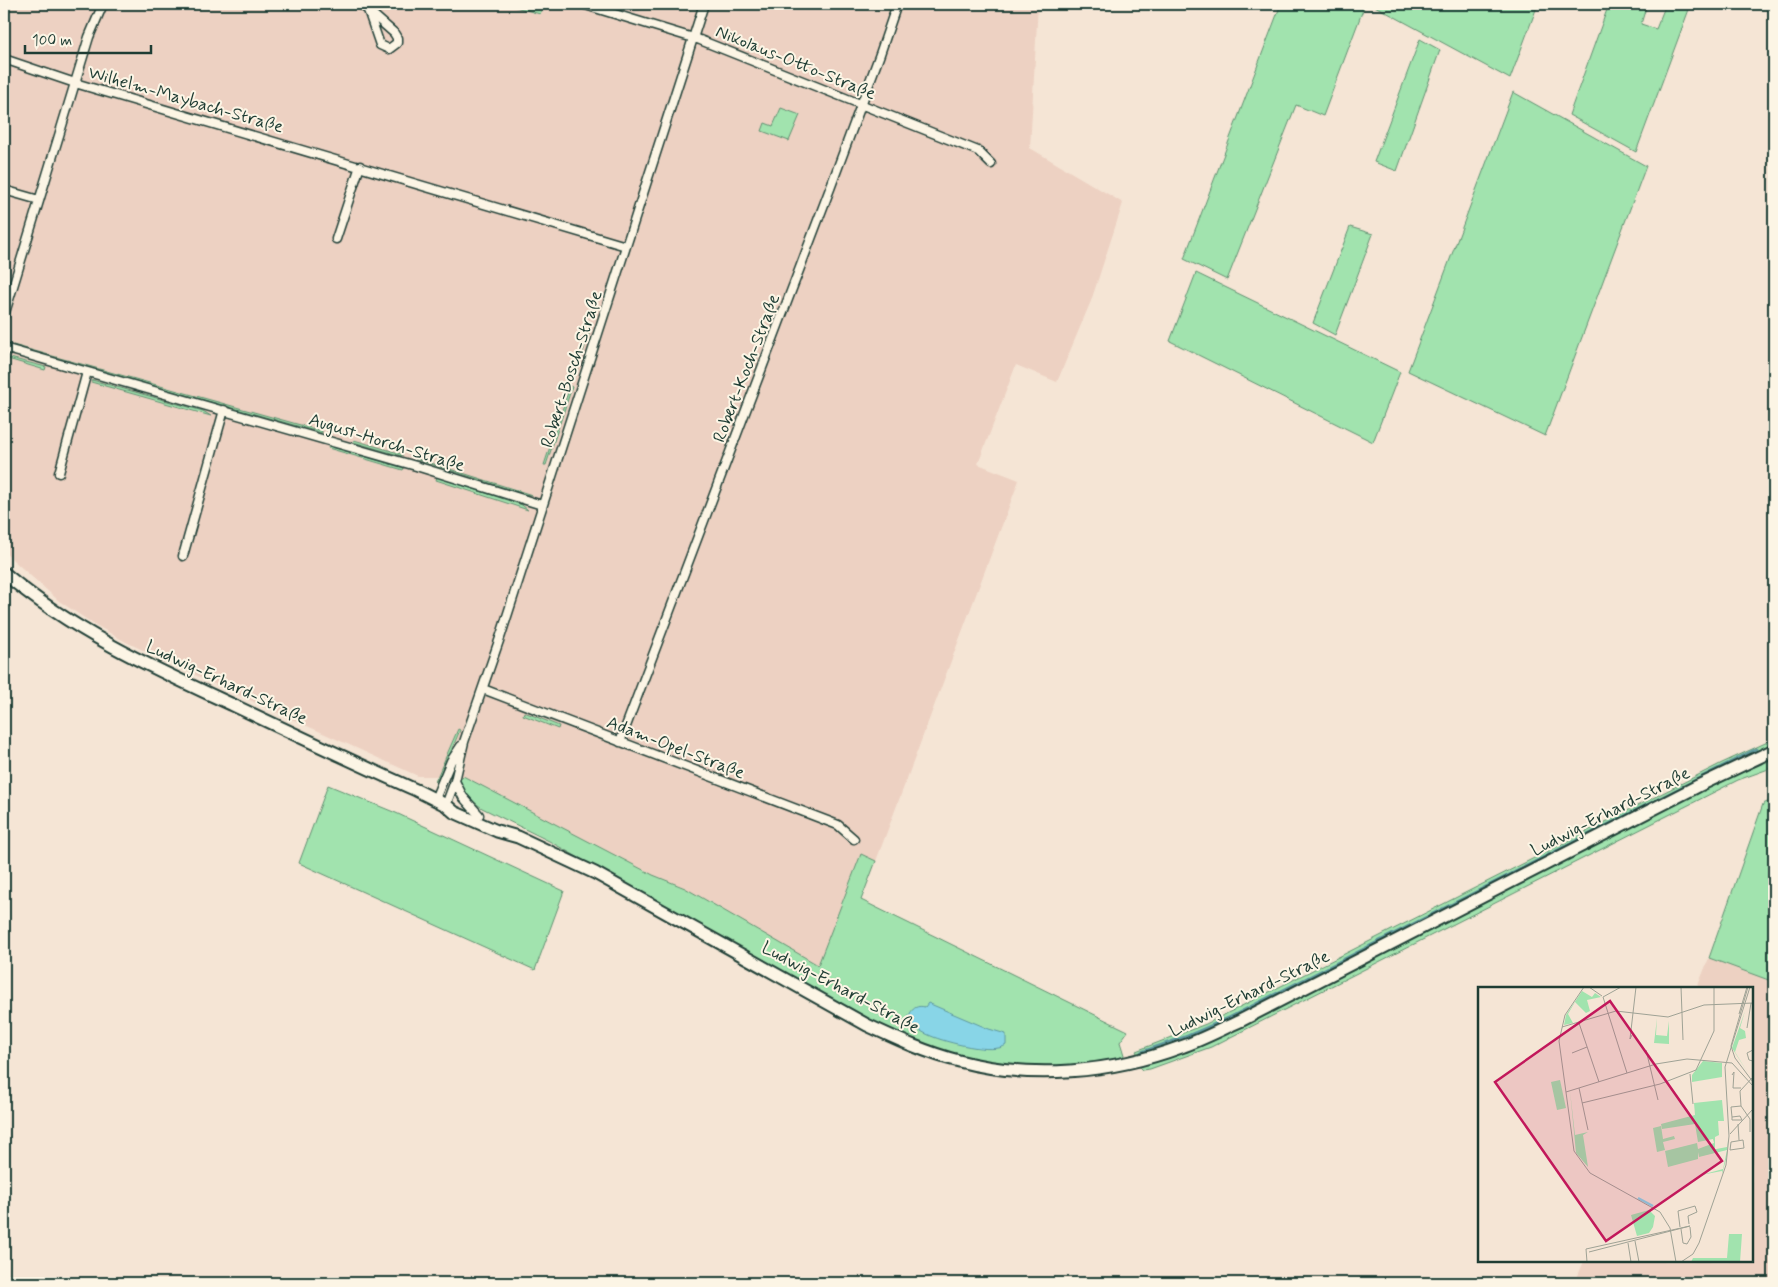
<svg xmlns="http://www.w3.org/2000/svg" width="1778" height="1287" font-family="Mynerve,sans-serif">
	<rect width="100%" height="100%" fill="#f5e5d5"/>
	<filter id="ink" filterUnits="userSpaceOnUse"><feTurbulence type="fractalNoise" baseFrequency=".02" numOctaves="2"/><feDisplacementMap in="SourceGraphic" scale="10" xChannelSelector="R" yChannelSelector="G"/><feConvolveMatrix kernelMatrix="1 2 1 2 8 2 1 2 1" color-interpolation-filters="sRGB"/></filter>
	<g filter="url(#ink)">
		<path fill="#edd1c2" d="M4,4h1034l-8,144 93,55 -32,98 -34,81 -41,-17 -38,99 41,16 -143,381 -15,-6 -43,111 -133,-78 -32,-13 -190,-99h-45l-208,-94 -84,-40 -34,-19 -33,-22 -55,-49z
			M1709,958l65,24v301h-199l9,-22h168v-273h-55z"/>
		<path fill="#a1e3ae" stroke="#609071" d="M512,4h32l-4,10 -28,-8z
			M1281,4h77l6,3 -41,109 -27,-11 -69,175 -43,-21z
			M1371,4h167l-28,75z
			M1609,4h38l-6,20 15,5 10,-25h25l-55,148 -67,-37z
			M1420,39l20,11 -43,121 -23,-9z
			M1513,92l133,74 -101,270 -137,-65z
			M781,108l19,7 -11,26 -27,-10 3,-8 8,3z
			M1350,227l23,7 -38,101 -22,-12z
			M1196,273l204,99 -27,70 -203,-101z
			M589,327l2,1 -16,48 -2,-1z
			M13,345l309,86v2l-303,-85z
			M10,358l36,9 -1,3 -37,-11z
			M92,380l111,31 8,5 -120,-34z
			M570,386l2,1 -26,78h-2z
			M354,440l48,14v2l-49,-14z
			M329,446l75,22 -1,2 -75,-22z
			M415,458l117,37 -8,-1 -109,-35z
			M437,477l85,28 6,5 -92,-30z
			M524,712l35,14 -1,3 -35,-14z
			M458,729l2,1 -19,45 -6,7z
			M1774,739v3l-567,288 -28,13 -41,12 -2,-4 70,-27 516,-261z
			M1774,759v8l-36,13 -527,267 -61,22 -8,1 -2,-2 1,-4 570,-279z
			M463,776l190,99 32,13 133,77 43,-111 15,7 -15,39 267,131 -8,11 4,13 -2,4 -53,7 -62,-2 -48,-8 -65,-22 -66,-36 -279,-157 -67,-33 -16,-12 -6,-16z
			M328,785l68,28 168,78 -29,79 -236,-107z
			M1774,799v183l-65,-24 54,-154z"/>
		<path fill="#88d5e7" stroke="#5e989f" d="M928,1003l61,26 17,5v11c-12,10 -61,-3 -75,-9 -8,-3 -16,-9 -24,-12 2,-11 6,-20 18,-17z"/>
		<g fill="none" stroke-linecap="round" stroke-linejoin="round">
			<path stroke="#5e989f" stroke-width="2.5" d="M1141,1052l46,-16 41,-18 528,-269"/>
			<g stroke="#1f3d34" stroke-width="11">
				<path id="street" d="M361,4l33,29 3,5v5l-8,6 -9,-4 -12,-35
					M582,4l118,36 278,111 13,13
					M4,59l71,24 551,163
					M4,190l35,10
					M336,239l24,-73
					M4,316l85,-279 14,-33
					M4,348l412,118 126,39
					M59,473l28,-101
					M183,556l41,-146
					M483,689l355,136 16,14
					M620,742l211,-556 49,-132 17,-50
					M455,781l8,16 16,18
					M435,799l16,-38 10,-15
					M446,805l9,-24 9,-39 37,-107 203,-631"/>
			</g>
			<g stroke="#1f3d34" stroke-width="15">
				<path id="secondary" d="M4,573c68,58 149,95 229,132 61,29 122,58 183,85l30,15 8,7 43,19 21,6 77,36 272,152c30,14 60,28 92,36 72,19 152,12 222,-14 20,-7 39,-17 59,-26l458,-235 76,-36"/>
			</g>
			<use href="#street" stroke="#fcf5e5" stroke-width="8"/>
			<use href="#secondary" stroke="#fcf5e5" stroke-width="11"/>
		</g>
	</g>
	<g text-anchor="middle" stroke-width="4" stroke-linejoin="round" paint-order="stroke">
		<g font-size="18" fill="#1f3d34" stroke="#fcf5e5">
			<text transform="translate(796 62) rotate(22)" y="6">Nikolaus-Otto-Straße</text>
			<text transform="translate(186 99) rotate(16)" y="6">Wilhelm-Maybach-Straße</text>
			<text transform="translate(746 368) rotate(-69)" y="6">Robert-Koch-Straße</text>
			<text transform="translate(571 369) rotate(-72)" y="6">Robert-Bosch-Straße</text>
			<text transform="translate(387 442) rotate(17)" y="6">August-Horch-Straße</text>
			<text transform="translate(227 682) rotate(25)" y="6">Ludwig-Erhard-Straße</text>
			<text transform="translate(676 747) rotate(21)" y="6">Adam-Opel-Straße</text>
			<text transform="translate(1610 811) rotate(-27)" y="6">Ludwig-Erhard-Straße</text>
			<text transform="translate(841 987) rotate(28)" y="6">Ludwig-Erhard-Straße</text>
			<text transform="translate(1249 993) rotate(-26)" y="6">Ludwig-Erhard-Straße</text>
		</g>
	</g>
	<g transform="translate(1478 987)">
		<rect width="275" height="275" fill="#f5e5d5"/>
		<path d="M104,4l10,6 3,-4 6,4 -14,3 3,11 -4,2 -11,-11 -7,12 5,9 -9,2 2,-10zM267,24l-5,17 5,3 1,7 -7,2 -4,12 13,21 -16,-25zM179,31l-1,17 11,1 2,-15v23l-15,-1zM225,74l19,2v14l-30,5v-7zM82,93l6,28 -9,2 -6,-28zM92,104l5,44 13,-3 -5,3 5,32 -12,-14zM244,113l2,21h-6l1,14 -4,2v12l-4,1 16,-3 1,-6 -1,15 -5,18v-3l-21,4 22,-6 4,-19 -28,7 -1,-5v7l-30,8 -3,-16 32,-8 1,6 16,-6 -1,-4 -15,3 -3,-18 -33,5 -1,-5 34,-9 -1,-12zM183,139l2,13 11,-3 1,3 -12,3 2,8 -8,2 -4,-24zM171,223l6,6 -2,11 -4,6 -12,3 -6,-21zM251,247h13l-2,28h-49l2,-4h34z" fill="#a1e3ae"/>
		<path fill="none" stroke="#88d5e7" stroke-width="2.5" d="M160,211l15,8"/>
		<path fill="none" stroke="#9fa295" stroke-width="1" d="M106,0l-19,28 -6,26 15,110 16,22 70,39 10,16 6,34M111,0l13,9M203,0l2,53M270,0l-17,59 4,12 18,24M125,10l24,76M125,10l18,-10M261,27l8,-27M101,36l20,59M84,40l54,-16 52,6 36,-12 49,-2M269,41l4,-25M154,48l-2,4 6,-52M168,63l12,50M275,63l-6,3 2,7 4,1M94,66l15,-6M212,87l3,30M254,88l2,-3 -1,16h8M101,101l9,42M88,105l90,-28 31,-5 45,4 21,23M104,116l78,-19 36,-14 18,-39v-44M262,129l2,4h-10v-3zM254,130l-1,-10 10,-1M260,137l1,16M272,145v-13l-9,-13 -1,-15 13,-14M252,147l23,-25M265,153l1,8 -14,2 1,-8zM202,240l-2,-16 17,-5 2,6 -9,4 1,8M203,242l2,14 4,1 4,-7 -1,-10M157,254l4,21M150,256l3,19M109,275l-1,-13 104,-23 -101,26M203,275l12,-8 6,-11 27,-78 3,-29 -4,-69 25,-80"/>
		<path fill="#c2185b" fill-opacity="0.15" stroke="#c2185b" stroke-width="2.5" d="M132,14l112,160 -116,80 -111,-159z"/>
		<rect width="275" height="275" fill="none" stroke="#1f3d34" stroke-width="2.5"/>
	</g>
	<rect width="1778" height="1287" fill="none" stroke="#fcf5e5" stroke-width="20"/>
	<rect x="10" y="10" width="1758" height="1267" fill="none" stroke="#1f3d34" stroke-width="2" filter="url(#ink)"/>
	<path d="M25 45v8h126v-8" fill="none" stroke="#1f3d34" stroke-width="2.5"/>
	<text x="32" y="45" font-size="15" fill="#1f3d34" stroke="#fcf5e5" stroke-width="4" paint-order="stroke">100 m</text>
</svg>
